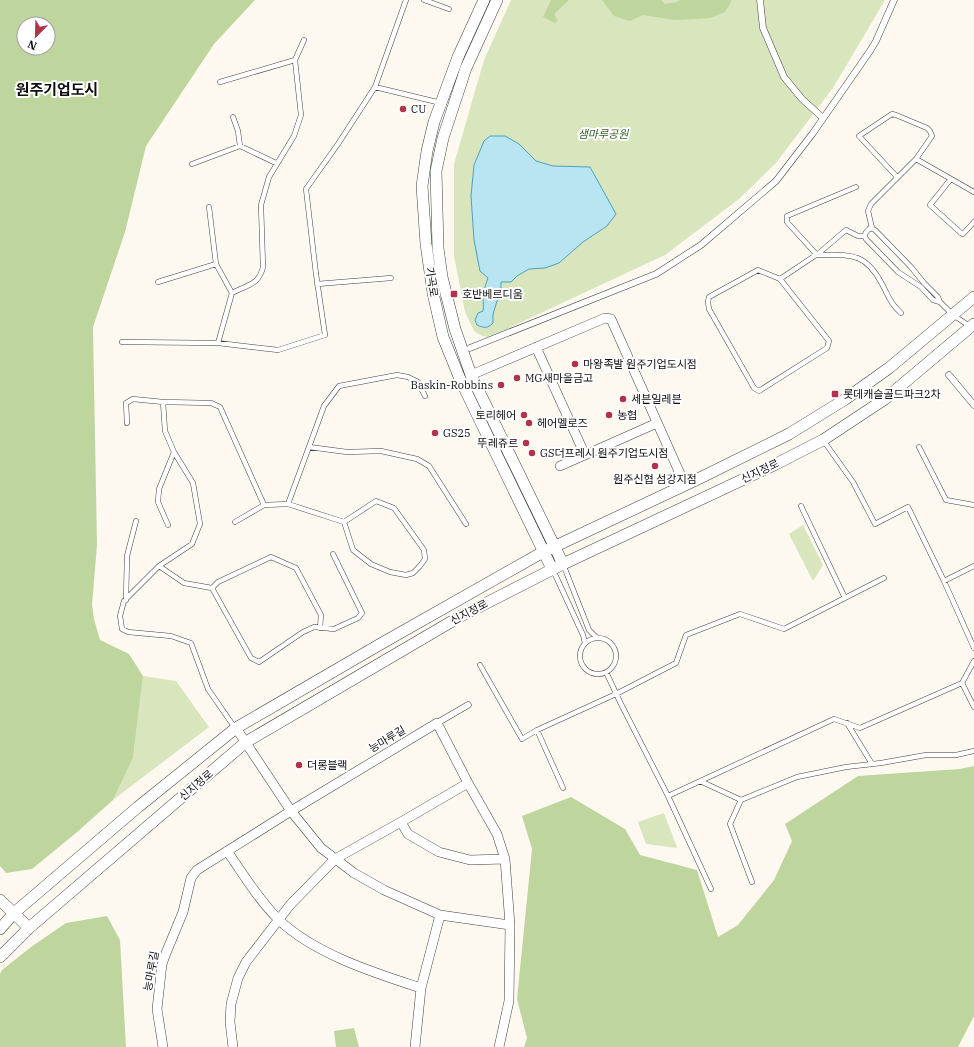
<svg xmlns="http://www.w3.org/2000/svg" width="974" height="1047" font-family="'IBM Plex Serif','Noto Sans KR',serif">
	<rect width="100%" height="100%" fill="#fef9f0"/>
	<path fill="#d8e5bd" d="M511,0h374l-52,88 -57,75 -37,36 -74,56 -152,71 -20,12 -11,-2 -8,-5 -9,-19 -11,-56v-92l30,-104z
		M803,525l20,40 -10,16 -24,-47z
		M143,676l33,5 33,46 -96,73 20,-42z
		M664,813l13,34v1l-31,-4 -8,-22z"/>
	<path fill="#bed59d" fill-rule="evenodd" d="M0,0h255l-41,44 -68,102 -21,86 -32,95 4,218 -5,60 2,14 6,21 29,14 14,22 -10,82 -20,42 -37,33 -44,36 -26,4 -6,-7zM24,24h24v24h-24z
		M551,0h18l-15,14 4,7 -3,2 -12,-6z
		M602,0h59l4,4 12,-2 3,-2h52l-7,12 -15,6 -35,2 -32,-5 -13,6 -16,-5z
		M974,766v250l-16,31h-434l3,-9 -10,-39 15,-150 -10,-33 49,-19 54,32 15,26 57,15 21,67 20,-12 36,-45 18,-39 -7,-17 73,-48 102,-7z
		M107,916l13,24 6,107h-126v-73l2,-4 29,-23 35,-24z
		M354,1028l5,19h-23l-2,-16z"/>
	<path fill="#b9e4f1" stroke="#47a3c1" d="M490,136h15l14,8 17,17 17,5 37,1 26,47 -9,12 -24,16 -24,21 -14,5 -16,1 -12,7 -6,6h-10v13l-4,6 -4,13v9c-6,6 -9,5 -16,2l-2,-5 3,-7 5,-2c1,-5 0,-8 0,-13 0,-7 3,-14 5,-20l-8,-7 -6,-31 -3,-44 3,-31 10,-24z"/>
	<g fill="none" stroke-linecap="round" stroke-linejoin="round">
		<g stroke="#414141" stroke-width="5.5">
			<path id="service" d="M424,0l25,9
				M220,82l75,-22
				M375,87l66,16
				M233,117l5,14 2,15
				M916,159l58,33
				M192,164l48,-18 36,17
				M950,180l-20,25 31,28 2,1 11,-12
				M856,187l-69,29v6l30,33c32,0 48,-4 65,29 7,13 8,19 19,29
				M209,207l7,57 16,29 -14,50
				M872,228l-4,-17 3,-7 45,-45 16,-23 -2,-5 -3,-3 -31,-13 -4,-1 -33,22 38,41
				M758,270l22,9 49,62 -2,7 -68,43 -5,-3 -45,-79 -1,-7 1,-5z
				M780,279l39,-26 27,-23 12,6h6
				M158,282l58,-18
				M317,284l74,-6
				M232,293c15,-8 27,-8 31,-26l-2,-62 8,-28 25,-41 7,-21 -6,-55 9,-20
				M940,302l-7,-2 -12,-13 -23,-15 -32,-33c-3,-5 1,-8 4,-11l5,2 36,37 13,16 14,14 2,5 13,13 18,12
				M122,342l96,1 60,7 47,-15 -9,-61 -10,-85 32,-45 37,-57 31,-87
				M163,402l48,1 9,4 44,98
				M127,423l-1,-20 7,-4 30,3 2,29 9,21 19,31 7,41 -8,20 -33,22 -35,35 -4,15 2,13 6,3 43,4 20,7 17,46 27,39
				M823,440l30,42 22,42 33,-17 36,74 30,-15
				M309,447l38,5 34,-1 36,8 12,7 37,58
				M919,447l27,53 28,5
				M376,501l18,7 30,42 1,9 -5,7 -7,7 -7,2 -16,-3 -19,-8 -18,-14 -9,-28z
				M288,504l36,-98 15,-20 58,-11 11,2 10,5 7,14
				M801,506l44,92
				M235,522l29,-17 24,-1 56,18
				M168,525l-10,-23 1,-13 15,-37
				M563,564l26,66 8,8
				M159,566l25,17 28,5 6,-6 53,-25 25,11 25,47 -1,13
				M553,570l30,65 2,8
				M944,581l30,67
				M212,588l39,70 8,4 44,-30 11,-5 20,2 24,-11 4,-5 -29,-59
				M126,600l1,-44 9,-35
				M580 656a18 18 0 1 1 36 0a18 18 0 1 1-36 0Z
				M480,665l42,74 15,-9 79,-36 60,-31 10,-28 54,-21 44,15 100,-51
				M606,672l15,32 47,92
				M962,683l12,-22
				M847,723l25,41
				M537,730l26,58
				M700,781l41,19
				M752,882l-22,-58 11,-24 56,-23 49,-10 35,-4 45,-8h30l18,-4
				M711,889l-43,-93 166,-77 26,9 102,-45 12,24"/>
		</g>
		<g stroke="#414141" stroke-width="7">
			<path id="pedestrian" d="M760,0l3,28 21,49 18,22 21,19
				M470,348l186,-74 45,-29 75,-64 37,-48 57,-82 6,-10 18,-41
				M949,375l25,30
				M437,723l31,-18"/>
		</g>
		<g stroke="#414141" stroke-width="10">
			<path id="minor" d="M536,347l49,108 72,-32
				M471,375l134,-57 6,1 74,166
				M560,466l25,-11
				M236,728l55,83 30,37 33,25 30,17 56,25 70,10
				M401,822l7,12 31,18 31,8 35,-1
				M227,851c16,23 31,48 51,68 36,35 97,54 143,69
				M163,1047l-6,-38 5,-45 4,-11 17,-41 8,-34 6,-8 94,-59 146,-88 31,60 29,51 8,25 5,66 -1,76 -10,46
				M233,1047l-3,-25 1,-18 7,-26 8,-16 44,-57 45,-46 66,-37 67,-39
				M415,1047l6,-59 19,-73"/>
		</g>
		<g stroke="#414141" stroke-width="12">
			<path id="tertiary" d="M484,0l-26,57 -24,65 -7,29 -5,35 4,58 7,49 10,44 17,42 92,190
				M497,0l-31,68 -23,70 -7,33 2,77 4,29 13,52 16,46 92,189
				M0,900l29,28
				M0,929l14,-16 124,-106 98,-79 148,-86 159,-90 157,-74 89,-44 55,-34 45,-32 85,-71
				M0,957l29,-29 217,-186 215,-126 102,-52 213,-100 47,-24 62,-41 89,-75"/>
		</g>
		<use href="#service" stroke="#fff" stroke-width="4.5"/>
		<use href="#pedestrian" stroke="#fff" stroke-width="6"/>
		<use href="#minor" stroke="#fff" stroke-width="9"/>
		<use href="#tertiary" stroke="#fff" stroke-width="11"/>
	</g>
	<g fill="#b2324b" stroke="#fff" stroke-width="1.5">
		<circle cx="403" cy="109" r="4"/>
		<rect x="450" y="290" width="8" height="8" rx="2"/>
		<circle cx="575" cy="364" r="4"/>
		<circle cx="517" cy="378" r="4"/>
		<circle cx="501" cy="385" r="4"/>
		<rect x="831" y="390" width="8" height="8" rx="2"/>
		<circle cx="623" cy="399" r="4"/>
		<circle cx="524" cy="415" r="4"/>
		<circle cx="609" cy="415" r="4"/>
		<circle cx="529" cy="423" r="4"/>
		<circle cx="435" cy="433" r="4"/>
		<circle cx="526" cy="443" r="4"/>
		<circle cx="532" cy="453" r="4"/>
		<circle cx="655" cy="466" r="4"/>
		<circle cx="299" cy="765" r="4"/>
	</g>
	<g text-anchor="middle" stroke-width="4" stroke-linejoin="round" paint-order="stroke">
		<g font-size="11" fill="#0e0e0e" stroke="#fff" text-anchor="start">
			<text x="411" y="113">CU</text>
			<text x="462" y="298">호반베르디움</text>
			<text x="583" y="368">마왕족발 원주기업도시점</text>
			<text x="525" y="382">MG새마을금고</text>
			<text x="493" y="389" text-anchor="end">Baskin-Robbins</text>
			<text x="843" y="398">롯데캐슬골드파크2차</text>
			<text x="631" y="403">세븐일레븐</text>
			<text x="516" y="419" text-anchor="end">토리헤어</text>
			<text x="617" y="419">농협</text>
			<text x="537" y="427">헤어멜로즈</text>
			<text x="443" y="437">GS25</text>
			<text x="518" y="447" text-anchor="end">뚜레쥬르</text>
			<text x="540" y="457">GS더프레시 원주기업도시점</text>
			<text x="655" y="483" text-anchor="middle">원주신협 섬강지점</text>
			<text x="307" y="769">더롱블랙</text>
		</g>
		<g font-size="11" font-style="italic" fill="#396024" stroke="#fff">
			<text x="603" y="138">샘마루공원</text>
		</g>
		<g font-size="11" fill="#0e0e0e" stroke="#fff">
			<text transform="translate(432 282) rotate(81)" y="4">가곡로</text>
			<text transform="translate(760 471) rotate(-25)" y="4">신지정로</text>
			<text transform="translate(469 612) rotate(-28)" y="4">신지정로</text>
			<text transform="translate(387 739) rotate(-31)" y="4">능마루길</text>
			<text transform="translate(196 785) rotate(-41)" y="4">신지정로</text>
			<text transform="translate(151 971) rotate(-79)" y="4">능마루길</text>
		</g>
		<g font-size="15" font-weight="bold" fill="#0e0e0e" stroke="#fff">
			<text x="57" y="95">원주기업도시</text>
		</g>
	</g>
	<g transform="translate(36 36) rotate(203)"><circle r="19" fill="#ffffff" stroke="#9f9f9f"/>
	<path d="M0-3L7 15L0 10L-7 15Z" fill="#b2324b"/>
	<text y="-6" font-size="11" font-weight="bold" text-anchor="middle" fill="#0e0e0e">N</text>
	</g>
</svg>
